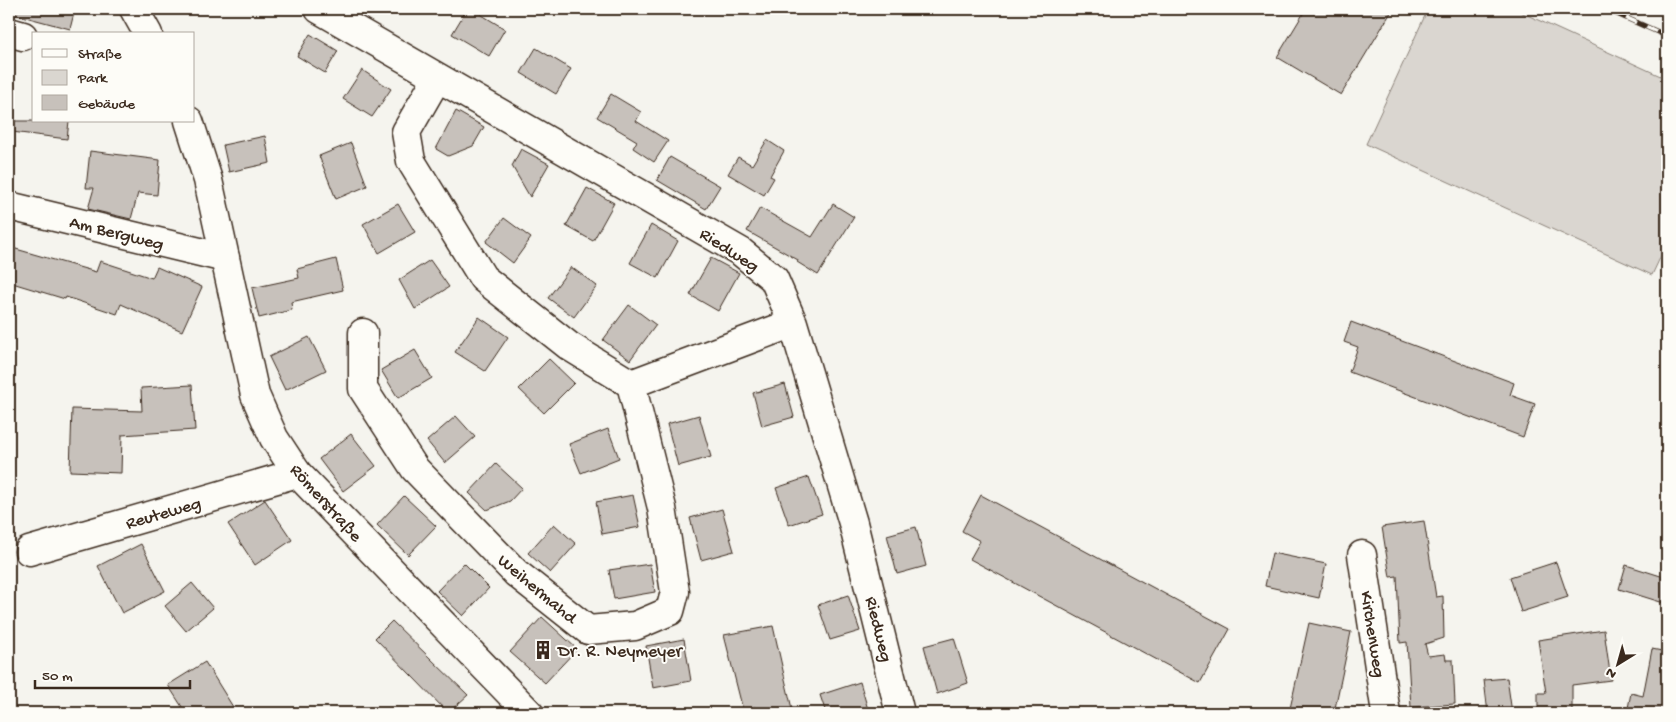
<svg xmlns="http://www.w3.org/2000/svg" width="1676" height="722" font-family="'Gochi Hand',sans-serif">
	<rect width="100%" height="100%" fill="#f5f4ee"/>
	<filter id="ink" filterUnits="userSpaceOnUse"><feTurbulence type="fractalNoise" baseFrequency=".02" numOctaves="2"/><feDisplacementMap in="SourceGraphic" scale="10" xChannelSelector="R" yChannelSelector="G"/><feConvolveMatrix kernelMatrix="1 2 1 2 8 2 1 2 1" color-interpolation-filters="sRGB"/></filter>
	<g filter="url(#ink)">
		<path fill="#dad6d0" stroke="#8a8077" d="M1428,9h86l153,70v164l-15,32 -286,-131z"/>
		<path fill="#c7c1bb" stroke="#3b2a1e" d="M15,9h60l-5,20 -56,-15z
			M467,9h5l33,20 -16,27 -37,-22z
			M1306,9h87l-52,86 -64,-38z
			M310,34l28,17 -13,22 -28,-17z
			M536,48l35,21 -15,25 -35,-21z
			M362,70l29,19 -19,28 -29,-18z
			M611,94l30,18 -5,9 32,20 -14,21 -21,-14 4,-7 -40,-24z
			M456,111l28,16 -11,19 -25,10 -12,-7z
			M13,121h56l-2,18 -55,-7z
			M265,136l5,27 -41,9 -6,-27z
			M767,140l17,11 -14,25 4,2 -10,17 -36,-21 10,-17 14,8z
			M351,143l16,43 -31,13 -17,-43z
			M521,149l28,15 -19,33 -18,-31z
			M90,151l70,9 -3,35 -19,-2 -7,26 -43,-10 6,-21h-8z
			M670,157l50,29 -14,23 -49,-29z
			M587,188l27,15 -21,38 -27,-15z
			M398,204l17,28 -36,21 -16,-29z
			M833,204l21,13 -36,58 -21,-13 1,-2 -51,-29 13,-23 52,29z
			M504,218l27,20 -18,25 -27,-21z
			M651,225l27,16 -20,37 -28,-15z
			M9,247l87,25 4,-11 52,17 5,-11 45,20 -20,44 -61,-27 -4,10 -51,-17 -1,2 -56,-17z
			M711,258l28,15 -21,38 -28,-16z
			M336,259l7,31 -52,12 1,8 -33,8 -7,-30 47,-10 -2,-9z
			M430,260l19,27 -34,22 -16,-29z
			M571,267l26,19 -23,31 -26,-19z
			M629,305l27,20 -26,35 -27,-20z
			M479,317l29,20 -23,34 -30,-19z
			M1351,322l163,61 -4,12 25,9 -12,33 -174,-65 9,-25 -14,-5z
			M309,337l17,33 -41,20 -16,-33z
			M415,350l17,28 -34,20 -17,-28z
			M549,359l25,24 -30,30 -25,-24z
			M785,384l9,33 -32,9 -9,-33z
			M192,385l3,45 -73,5 -1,38 -51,-2 2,-62 70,2 -1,-23z
			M699,415l12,42 -33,9 -11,-42z
			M456,416l19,21 -30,26 -18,-22z
			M608,429l11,29 -38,15 -12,-29z
			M351,434l25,32 -33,25 -24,-32z
			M496,464l26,24 -12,13 -23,9 -18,-17z
			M809,477l13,37 -33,11 -13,-37z
			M633,495l7,32 -38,7 -6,-32z
			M981,495l249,134 -30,54 -230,-124 10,-18 -18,-10z
			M404,496l32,30 -28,29 -31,-30z
			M265,500l27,40 -37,25 -27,-41z
			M722,509l12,42 -33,9 -11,-42z
			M1424,521l12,76 7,-1 1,42 -19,6 3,12 17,-2 1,6h7l2,44 -44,3 -4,-65 -7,1 -3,-67 -7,1 -8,-50z
			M554,524l22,20 -26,29 -22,-20z
			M916,527l10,39 -29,8 -10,-39z
			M141,544l24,47 -43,22 -24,-47z
			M1272,553l54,11 -7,34 -54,-12z
			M1556,562l12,35 -47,15 -11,-35z
			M464,563l25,25 -26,28 -26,-25z
			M650,564l5,28 -41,7 -5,-29z
			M1626,565l41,13v26l-48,-15z
			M192,583l21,25 -27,23 -21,-25z
			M848,595l12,36 -30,9 -12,-35z
			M542,617l35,32 -32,34 -35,-31z
			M392,621l76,74 -20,18 -73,-75z
			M1309,623l42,9 -17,81h-45z
			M773,626l11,49 9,38h-39l1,-6 -12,3 -19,-75z
			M1604,630l7,50 -39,5v28h-34v-20h8l-8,-53z
			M954,638l14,45 -31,11 -13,-48z
			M684,639l7,42 -38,7 -7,-42z
			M1652,649l15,3v61h-40l4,-20 12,3z
			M205,662l28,45 -10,6h-37l-18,-28z
			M1507,678l5,35h-24l-4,-33z
			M860,682l9,31h-43l-6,-18z"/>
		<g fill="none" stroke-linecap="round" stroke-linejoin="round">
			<g stroke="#3b2a1e" stroke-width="31">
				<path id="minor" d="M319,9l422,243 33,27 19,44 60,200 47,190
					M9,32l14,4
					M9,206l216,52
					M363,333v56l52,80 101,104 72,57 47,-4 35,-15 5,-19 -13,-84 -31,-124 -62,-38 -86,-68 -72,-117 -5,-29 31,-54
					M631,384l162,-61
					M29,551l268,-78
					M1362,555l24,158"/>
			</g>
			<g stroke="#3b2a1e" stroke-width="31">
				<path id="major" d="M134,9l14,25
					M189,121l19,59 47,215 19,43 23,35 232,240"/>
			</g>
			<use href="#minor" stroke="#fdfcf7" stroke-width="28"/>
			<use href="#major" stroke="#fdfcf7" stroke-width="28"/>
			<g stroke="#3b2a1e" stroke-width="5.5">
				<path id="rail" d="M1606,9l61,27"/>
			</g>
			<use href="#rail" stroke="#fdfcf7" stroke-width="4" stroke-dasharray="11" stroke-linecap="butt"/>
		</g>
	</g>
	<defs>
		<g id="building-bare" transform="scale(1.5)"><path d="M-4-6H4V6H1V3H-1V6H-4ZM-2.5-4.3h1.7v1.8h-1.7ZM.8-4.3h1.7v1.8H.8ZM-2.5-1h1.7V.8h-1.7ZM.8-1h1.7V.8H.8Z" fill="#3b2a1e" stroke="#fdfcf7" stroke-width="2.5" paint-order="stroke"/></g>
	</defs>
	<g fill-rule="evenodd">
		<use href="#building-bare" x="543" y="650"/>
	</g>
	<g text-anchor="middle" stroke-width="4" stroke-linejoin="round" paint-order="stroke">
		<g font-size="18" fill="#3b2a1e" stroke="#fdfcf7">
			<text transform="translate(117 232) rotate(14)" y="6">Am Bergweg</text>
			<text transform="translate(730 249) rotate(33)" y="6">Riedweg</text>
			<text transform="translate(327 502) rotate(48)" y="6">Römerstraße</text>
			<text transform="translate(163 512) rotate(-16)" y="6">Reuteweg</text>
			<text transform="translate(538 588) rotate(40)" y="6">Weihermahd</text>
			<text transform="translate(880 629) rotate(76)" y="6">Riedweg</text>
			<text transform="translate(1374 634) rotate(81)" y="6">Kirchenweg</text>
		</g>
		<g font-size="18" fill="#3b2a1e" stroke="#fdfcf7" text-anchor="start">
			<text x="558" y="656">Dr. R. Neymeyer</text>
		</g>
	</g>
	<rect width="1676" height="722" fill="none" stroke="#fdfcf7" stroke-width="30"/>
	<rect x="15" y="15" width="1646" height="692" fill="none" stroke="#3b2a1e" stroke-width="2" filter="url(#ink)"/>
	<rect x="32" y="32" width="162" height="90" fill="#fdfcf7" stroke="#afa8a0"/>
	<rect x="42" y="49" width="25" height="8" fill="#fdfcf7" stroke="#afa8a0"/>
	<text x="78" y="58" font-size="15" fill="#3b2a1e">Straße</text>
	<rect x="42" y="70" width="25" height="15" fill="#dad6d0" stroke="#afa8a0"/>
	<text x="78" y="82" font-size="15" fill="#3b2a1e">Park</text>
	<rect x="42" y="95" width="25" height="15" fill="#c7c1bb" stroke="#afa8a0"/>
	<text x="78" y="108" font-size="15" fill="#3b2a1e">Gebäude</text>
	<g transform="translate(1618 664) rotate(217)" stroke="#fdfcf7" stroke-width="4" paint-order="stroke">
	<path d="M0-4L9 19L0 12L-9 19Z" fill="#3b2a1e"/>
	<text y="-8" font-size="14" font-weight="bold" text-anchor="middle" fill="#3b2a1e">N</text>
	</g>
	<path d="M35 680v8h155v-8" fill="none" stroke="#3b2a1e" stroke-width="2.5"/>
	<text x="42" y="680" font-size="15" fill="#3b2a1e" stroke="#fdfcf7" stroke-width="4" paint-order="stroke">50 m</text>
</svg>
